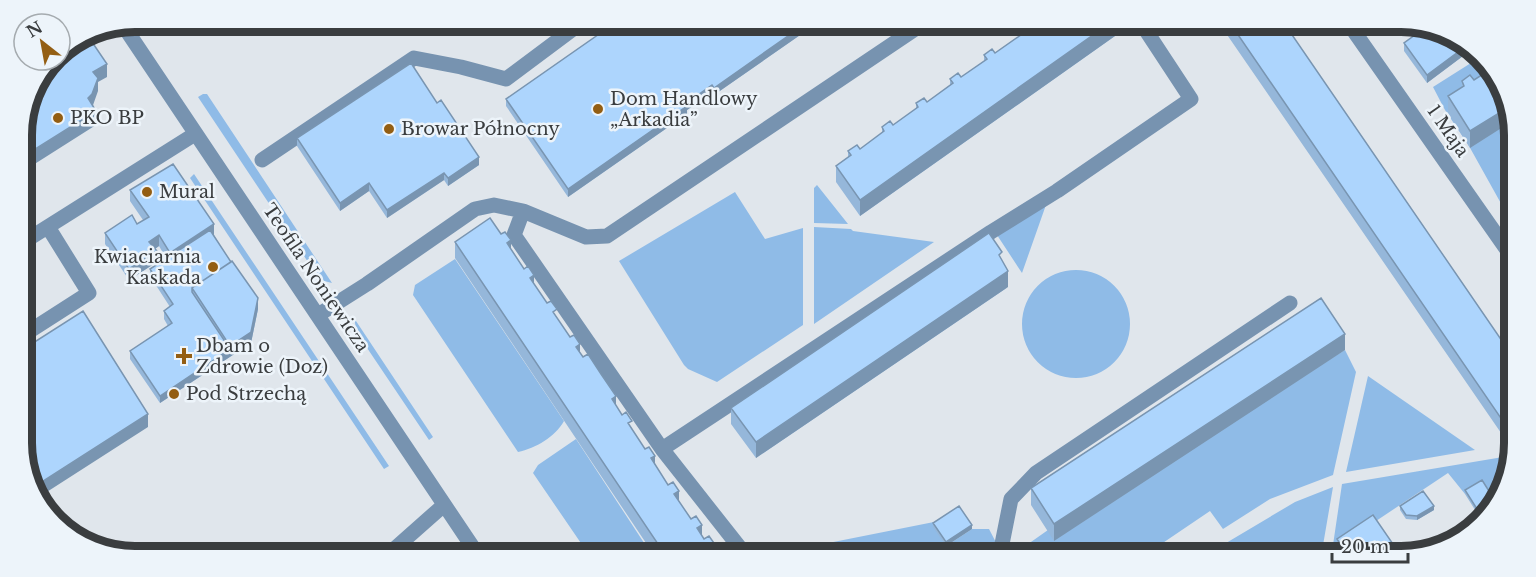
<svg xmlns="http://www.w3.org/2000/svg" width="1536" height="577" font-family="'Libre Baskerville',serif">
	<rect width="100%" height="100%" fill="#e0e6ec"/>
	<path fill="#8fbbe7" d="M1482,56l5,4 27,59 -1,106 -44,-79 -24,-36 -12,-23z
		M203,94h4l125,189 -8,-2 -8,-7 -118,-177z
		M194,174l195,292 -5,3 -194,-291z
		M817,185l31,39 -34,-1v-35z
		M735,192l30,47 38,-11v97l-86,57 -29,-13 -4,-4 -65,-104z
		M1047,202l-25,71 -25,-38z
		M814,227l37,2 2,2 81,11 -120,82z
		M455,259l109,162c-9,16 -28,27 -46,31l-105,-157 2,-10z
		M1022 324a54 54 0 1 1 108 0a54 54 0 1 1-108 0Z
		M354,318l79,119 -4,3 -72,-107z
		M1345,350l11,22 -23,103 -63,24 -47,30 -13,-18 -65,44 -131,-1 34,-24z
		M1368,376l107,74 -129,22z
		M576,439l74,113h-63l-54,-79 5,-8z
		M1509,456v23l-16,22 -11,-17 -17,10 -17,-21 -111,74 -4,-2 9,-61z
		M1333,487l-11,64 -7,4h-88l-6,-9 74,-44z
		M944,520l2,26 26,-17h17l13,25 -219,-2z"/>
	<g fill="none" stroke-linecap="round" stroke-linejoin="round">
		<path stroke="#7793b0" stroke-width="15" d="M123,25l353,527
			M1351,27l161,230
			M262,160l152,-102 47,9 45,12 75,-56
			M523,211l-9,24 148,214 329,-217 66,-41 134,-92 -48,-73
			M22,243l173,-109
			M318,315l49,-31 108,-75 19,-4 29,6 63,26 21,-1 314,-211
			M22,336l67,-43 -41,-66
			M662,449l82,104
			M1455,538l22,-14
			M392,551l52,-46
			M1000,554l11,-55 25,-26 254,-170
			M1194,555l6,-4"/>
	</g>
	<path fill="#95b7da" d="M615,23l201,1 -102,71 -2,-2 -25,17v4l-119,83 -62,-91v-7z
		M1115,25v11l-255,180 -24,-34v-16l12,-9v-6l12,-2 22,-16v-6l11,-2 23,-16v-6l11,-1 23,-17v-6l11,-2 23,-16v-6l11,-2 27,-19v-6l11,-2z
		M1221,26h65l225,328 -1,92z
		M1404,43l63,3v7l-40,30 -23,-32z
		M1474,80l40,40 -44,28 -22,-35v-17l14,-8v-7z
		M297,138l182,27 -31,21 -4,-6 -57,38 -18,-27 -29,20 -43,-65z
		M130,190l84,45 44,74 -7,34 -91,60 -30,-44v-8l38,-25 -4,-7v-8l6,-4 -20,-31v-7l16,-11 -7,-12 -4,3 2,13 -28,18 -24,-36v-11l32,-9 6,-4 -13,-19z
		M455,242l56,7 193,290 17,14 -69,-1 -197,-294z
		M1008,287l-252,171 -25,-34v-16z
		M1345,350l-291,191 -23,-36v-17z
		M1465,490l29,10 -17,13 -12,-19z
		M1400,506l34,4 -17,10 -11,-1 -6,-9z
		M933,523l39,6 -26,17 -13,-19z
		M1337,539l58,16 -1,1 -51,-1 -6,-8z"/>
	<path fill="#7995b1" d="M805,24h11l-102,71v-7z
		M1107,25h8v11l-255,180v-16z
		M1466,46l1,7 -40,30v-8z
		M107,64v13l-9,5v9l-6,17 -4,-10 5,-26z
		M712,85v8l-25,17v4l-119,83v-8z
		M1509,107l5,13 -44,28v-17z
		M96,111v14l-74,47 -1,-14z
		M479,157v8l-31,21v-8z
		M444,173v7l-57,38v-8z
		M369,183v8l-29,20v-8z
		M214,224v11l-44,29v-11z
		M159,235v11l-10,7v-11z
		M511,240v17l-4,-14z
		M157,251v11l-28,18v-11z
		M1008,271v16l-252,171v-16z
		M534,275v16l-4,-13z
		M258,298v11l-7,34 -91,60v-7l70,-47v-3z
		M1345,334v16l-291,191v-17z
		M580,344v16l-4,-13z
		M616,396v17l-4,-14z
		M148,414v13l-109,70 -5,-10z
		M655,456v16l-4,-14z
		M679,491v16l-5,-13z
		M1494,499v1l-3,4 -14,9v-4z
		M1434,506v4l-17,10v-4z
		M702,525v17l-5,-14z
		M972,525v4l-26,17v-4z
		M1395,547v8l-1,1h-12z"/>
	<path fill="#add5fd" stroke="#7995b1" stroke-width="1.5" d="M615,23l190,1 -91,64 -2,-3 -27,19 2,2 -119,83 -62,-90z
		M1025,25l8,1 1,-1h73l-247,175 -24,-34 15,-11 -3,-4 9,-6 3,4 24,-18 -2,-4 8,-6 3,4 25,-18 -2,-4 8,-5 3,4 26,-19 -3,-4 8,-6 3,4 26,-18 -3,-4 8,-6 3,4 30,-21 -3,-4z
		M1232,26h54l225,328 -2,76z
		M1426,27h12l28,19 -39,29 -23,-32z
		M89,38l2,4 -45,29 -1,-2 6,-9h9v-11z
		M92,42l15,22 -14,8 5,6 -6,16 -4,4 8,13 -75,47v-31l12,-43 6,-8z
		M411,63l26,40 4,-3 38,57 -31,21 -4,-5 -57,37 -18,-27 -29,20 -43,-65z
		M1491,69l18,38 -39,24 -22,-35 16,-10 -2,-5 8,-6 4,5z
		M173,164l41,60 -44,29 -11,-18 -10,7 8,9 -28,18 -24,-36 27,-18 5,9 12,-7 -19,-27z
		M490,218l11,16 4,-2 6,8 -4,3 17,26 4,-3 6,9 -4,3 17,25 4,-2 6,8 -4,3 17,25 4,-2 6,9 -4,3 7,10 5,-3 13,20 15,22 -4,3 10,16 4,-3 6,9 -4,2 17,26 4,-2 6,9 -4,2 17,27 5,-3 6,9 -5,3 17,25 5,-3 6,9 -5,3 7,11 5,-3 12,17h-57l-209,-311z
		M210,230l21,32 -39,26v4l38,57 -70,47 -30,-45 42,-28 -8,-12 9,-7 -23,-35z
		M989,233l13,19 -3,3 9,16 -252,171 -25,-34z
		M232,261l26,37 -7,34 -21,14 -38,-58z
		M1321,298l24,36 -291,190 -23,-36z
		M83,311l65,103 -114,73 -11,-23 -1,-114z
		M1482,480l12,19 -17,10 -12,-19z
		M1423,491l11,15 -17,10 -11,-1 -6,-9z
		M959,506l13,19 -26,17 -13,-19z
		M1373,515l22,32 -13,9h-34l-11,-17z
		M1218,544l7,11h-24z"/>
	<g fill="#935e13" stroke="#edf4fa" stroke-width="2">
		<circle cx="598" cy="109" r="6"/>
		<circle cx="58" cy="118" r="6"/>
		<circle cx="389" cy="129" r="6"/>
		<circle cx="147" cy="192" r="6"/>
		<circle cx="213" cy="267" r="6"/>
		<path d="M181 347h6v6h6v6h-6v6h-6v-6h-6v-6h6z"/>
		<circle cx="174" cy="394" r="6"/>
	</g>
	<g text-anchor="middle" stroke-width="5" stroke-linejoin="round" paint-order="stroke">
		<g font-size="18" fill="#3a3d3f" stroke="#edf4fa" text-anchor="start">
			<text x="610" y="105">Dom Handlowy<tspan x="610" dy="21">„Arkadia”</tspan></text>
			<text x="70" y="124">PKO BP</text>
			<text x="401" y="135">Browar Północny</text>
			<text x="159" y="198">Mural</text>
			<text x="201" y="263" text-anchor="end">Kwiaciarnia<tspan x="201" dy="21">Kaskada</tspan></text>
			<text x="196" y="352">Dbam o<tspan x="196" dy="21">Zdrowie (Doz)</tspan></text>
			<text x="186" y="400">Pod Strzechą</text>
		</g>
		<g font-size="18" fill="#3a3d3f" stroke="#edf4fa">
			<text transform="translate(1448 131) rotate(55)" y="6">1 Maja</text>
			<text transform="translate(316 278) rotate(56)" y="6">Teofila Noniewicza</text>
		</g>
	</g>
	<path d="M0 0H1536V577H0ZM135 32H1401A103 103 0 0 1 1504 135V443A103 103 0 0 1 1401 546H135A103 103 0 0 1 32 443V135A103 103 0 0 1 135 32Z" fill="#edf4fa" fill-rule="evenodd"/>
	<path fill="none" stroke="#3a3d3f" stroke-width="8" d="M135 32H1401A103 103 0 0 1 1504 135V443A103 103 0 0 1 1401 546H135A103 103 0 0 1 32 443V135A103 103 0 0 1 135 32Z"/>
	<g transform="translate(42 42) rotate(329)"><circle r="28" fill="#edf4fa" stroke="#a5abaf" stroke-width="1.5"/>
	<path d="M0-4.5L10 22L0 15L-10 22Z" fill="#935e13"/>
	<text y="-9" font-size="16" font-weight="bold" text-anchor="middle" fill="#3a3d3f">N</text>
	</g>
	<path d="M1332 553v9h76v-9" fill="none" stroke="#3a3d3f" stroke-width="3"/>
	<text x="1341" y="553" font-size="18" fill="#3a3d3f" stroke="#edf4fa" stroke-width="4.5" paint-order="stroke">20 m</text>
</svg>
